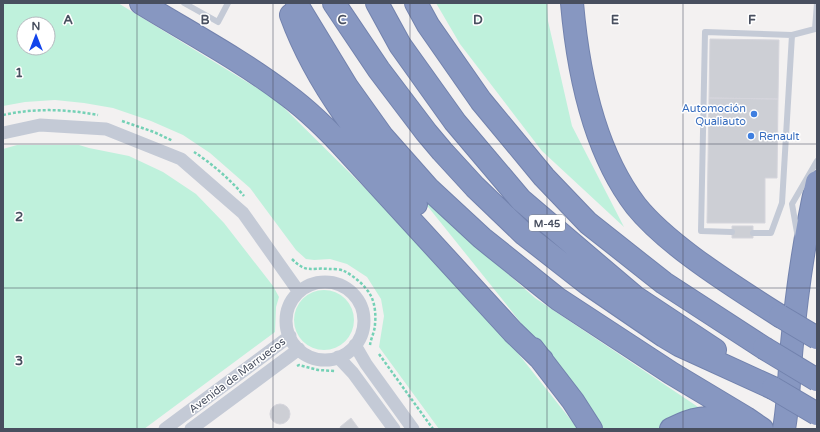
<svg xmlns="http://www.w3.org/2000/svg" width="820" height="432" font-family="'Varela Round',sans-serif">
	<rect width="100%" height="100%" fill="#f3f1f1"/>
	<path fill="#bff1dc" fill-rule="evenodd" d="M3,3h115l157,96 81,80 83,84 66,74 73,92h-139l-60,-82 5,-31 -3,-17 -14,-22 -20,-13 -17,-5 -16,1 -8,-1 -10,-9 -46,-62 -40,-35 -27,-18 -32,-14 -38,-13 -29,-5 -29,-3 -30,2 -22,4zM24,24h24v24h-24z
		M436,3h111l1,18 24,105 52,101 -82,-76 -82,-107z
		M17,145h62l10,3 40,8 34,16 33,22 28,29 49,63 6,11 -3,10 -1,25 -131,97h-141v-280z
		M417,193l118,105 196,131h-128l-97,-125z
		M294 320a30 30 0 1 1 60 0a30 30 0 1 1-60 0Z"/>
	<path fill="#cdcfd5" stroke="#d5d5dc" d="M710,39l69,1 -1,59 -69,-1z
		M709,98l69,1 -1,79h-12v45h-58z
		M732,226h21v12h-21z
		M270 414a10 10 0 1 1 20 0a10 10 0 1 1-20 0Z
		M351,418l8,11h-18l-1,-2z"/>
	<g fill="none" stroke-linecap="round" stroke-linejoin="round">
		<g stroke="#7282ad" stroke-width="24">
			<path id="motorway" d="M141,3c49,30 100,57 146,92 23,17 43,37 62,58l164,179 29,28
				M297,3l2,5 48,79 35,49 46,52 54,50 76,61 113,74 75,45 16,11
				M334,3l45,67 47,62 16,19 33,36 49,47 64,50 76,52 15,9 94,43
				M377,3l23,42 55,77 66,78 114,97 80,53
				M416,3l12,22 53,76 63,76 44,46 76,60 100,65
				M572,3c6,69 21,147 64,203 16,20 36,36 56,51 28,21 58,40 88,59
				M291,15c27,74 75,130 125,189
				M533,349l40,52 18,28
				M671,429c7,-3 15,-7 23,-9 16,-5 35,0 50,6
				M784,429c5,-28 5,-57 8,-85 5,-54 13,-109 25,-162"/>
		</g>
		<path stroke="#75d1b6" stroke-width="2.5" stroke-dasharray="3 2" stroke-linecap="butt" d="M3,115c32,-7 63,-6 95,0
			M122,121l32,11 19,9
			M194,152c16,10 38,29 50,44
			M292,259c15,15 18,8 37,10 4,0 11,0 15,2 10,5 22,15 27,25 4,8 5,19 4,28 0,7 -4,14 -5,21
			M379,354l54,75
			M297,366l2,-1 19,5 17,1"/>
		<path stroke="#c4cad6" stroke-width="6" d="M184,3l34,19 10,-19
			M792,35l23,-6 2,-26
			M732,232l-31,-1 4,-199 87,3 -10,168 -11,30h-18
			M798,238l-6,-34 25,-43"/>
		<path stroke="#c4cad6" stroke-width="13" d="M3,133l37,-8 66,4 75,30 62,54 56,79
			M286 321a39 39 0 1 1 78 0a39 39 0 1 1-78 0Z
			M355,345l11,19 47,65
			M338,357l15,16 41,56
			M165,429l125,-93
			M191,429l108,-80"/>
		<use href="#motorway" stroke="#8797c1" stroke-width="22"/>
		<g stroke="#7282ad" stroke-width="24" stroke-linecap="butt">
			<path id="motorway-bridge" d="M780,316l37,22
				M764,348l53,32
				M773,388l44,26"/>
		</g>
		<use href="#motorway-bridge" stroke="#8797c1" stroke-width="22"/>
	</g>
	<path fill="none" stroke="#484f5f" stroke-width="1" stroke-opacity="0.55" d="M137,3v426M273,3v426M410,3v426M547,3v426M683,3v426M3,144h814M3,288h814"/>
	<g fill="#3f7fe0" stroke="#fff" stroke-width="1.5">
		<circle cx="754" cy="114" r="4"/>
		<circle cx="751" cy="136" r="4"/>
	</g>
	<g text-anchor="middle" stroke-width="3" stroke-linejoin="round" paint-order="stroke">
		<rect fill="#fff" stroke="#7f848f" stroke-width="1" x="529" y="215" width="36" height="16" rx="3"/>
		<g font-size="10" font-weight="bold" fill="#484f5f">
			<text x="547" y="227">M-45</text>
		</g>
		<g font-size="11" fill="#366cbe" stroke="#fff" text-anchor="end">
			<text x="746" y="112">Automoción<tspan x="746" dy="13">Qualiauto</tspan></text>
			<text x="759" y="140" text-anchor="start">Renault</text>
		</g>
		<g font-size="11" fill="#484f5f" stroke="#fff">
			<text transform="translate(237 375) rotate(-37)" y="4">Avenida de Marruecos</text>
		</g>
	</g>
	<g font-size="13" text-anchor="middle" font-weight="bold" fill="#484f5f" stroke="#fff" stroke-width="3" stroke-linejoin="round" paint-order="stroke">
		<text x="68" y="24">A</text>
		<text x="205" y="24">B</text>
		<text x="342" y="24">C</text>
		<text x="478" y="24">D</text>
		<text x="615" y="24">E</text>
		<text x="752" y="24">F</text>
		<text x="19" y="77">1</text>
		<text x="19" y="221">2</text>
		<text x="19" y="365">3</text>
	</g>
	<rect width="820" height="432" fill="none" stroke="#484f5f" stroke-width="8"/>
	<g transform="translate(36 36)"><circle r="19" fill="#ffffff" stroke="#b6b9bf"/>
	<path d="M0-3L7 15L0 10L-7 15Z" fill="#1345eb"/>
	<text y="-6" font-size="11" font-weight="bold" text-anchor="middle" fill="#484f5f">N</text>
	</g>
</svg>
